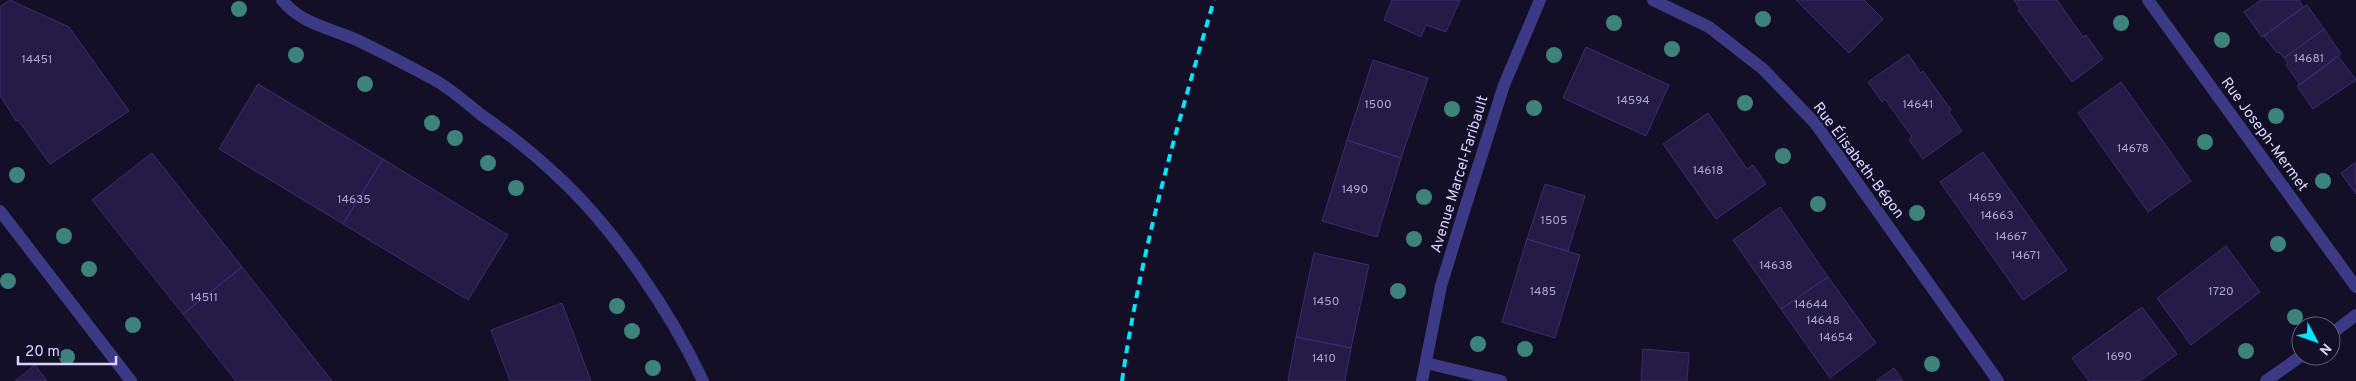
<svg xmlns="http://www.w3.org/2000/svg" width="2356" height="381" font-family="Overpass,sans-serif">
	<rect width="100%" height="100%" fill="#130f26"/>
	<path fill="#241b47" stroke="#3b2d73" d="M10,0l59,27 60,84 -77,52 -2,1 -32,-44 -2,1 -16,-26v-88z
		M1392,0h68l-14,32 -20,-7 -5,12 -37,-17z
		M1796,0h68l19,19 -34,34z
		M2014,0h43l26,37 3,-2 17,24 -31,23 -54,-72 2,-1z
		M2261,0h38l4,7 -41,30 -18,-25z
		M2307,5l17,24 -40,29 -5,-6 -2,1 -13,-17z
		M2324,29l17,25 -41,31 -14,-20 2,-2 -4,-5z
		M1586,47l83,38 -23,51 -83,-38z
		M1908,54l13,19 2,-2 28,39 -2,2 13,19 -39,28 -14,-19 3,-3 -27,-38 -3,3 -14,-20z
		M2338,56l18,24 -43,29 -16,-23z
		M1373,60l55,18 -27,80 -54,-18z
		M2121,82l70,99 -43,31 -70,-99z
		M258,84l125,75 -40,65 -124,-75z
		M1708,113l39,56 6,-4 13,19 -50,35 -53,-75z
		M1347,140l54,18 -24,79 -55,-16z
		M1983,152l84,118 -44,30 -83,-118z
		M152,153l90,114 -59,47 -91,-114z
		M383,159l125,76 -40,65 -125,-76z
		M2356,162v32l-15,-21z
		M1545,184l40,12 -17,55 -41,-12z
		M1780,207l48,70 -47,32 -48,-69z
		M1527,239l53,16 -25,83 -53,-16z
		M2226,246l34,46 -69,53 -34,-47z
		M1314,253l55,12 -18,83 -55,-11z
		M242,267l90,114h-96l-53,-67z
		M1828,277l48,66 -46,35 -49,-69z
		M562,303l29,78h-81l-19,-51z
		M2142,307l35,47 -37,27h-51l-17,-23z
		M1296,337l55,11 -6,33h-57z
		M1643,349l46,4 -2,28h-46z
		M35,365l12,16h-32z
		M1894,368l9,13h-27z"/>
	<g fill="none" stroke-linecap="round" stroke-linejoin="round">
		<path stroke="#3d3a85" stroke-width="12" d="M282,0c19,24 48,28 75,40 25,12 50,25 74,38 18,9 34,24 49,36 26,18 51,37 74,59 58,52 116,138 149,208
			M1653,0l56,27 54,42 52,54 183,258
			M2148,0l208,287
			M0,211l131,170
			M2331,334l25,-19
			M1426,363l75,18
			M1422,381l19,-95 23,-75 40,-126 36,-85
			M2266,381l35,-25"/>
		<path stroke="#00e5ff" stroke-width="4" stroke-dasharray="8 6" stroke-linecap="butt" d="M1122,381c19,-132 55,-254 92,-381"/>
	</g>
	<g fill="#3d827b">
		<circle cx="239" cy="9" r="8"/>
		<circle cx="1763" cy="19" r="8"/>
		<circle cx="1614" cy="23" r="8"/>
		<circle cx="2121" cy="23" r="8"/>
		<circle cx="2222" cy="40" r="8"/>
		<circle cx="1672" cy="49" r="8"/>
		<circle cx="296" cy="55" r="8"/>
		<circle cx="1554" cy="55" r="8"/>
		<circle cx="365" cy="84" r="8"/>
		<circle cx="1745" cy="103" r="8"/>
		<circle cx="1534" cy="108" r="8"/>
		<circle cx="1452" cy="109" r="8"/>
		<circle cx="2276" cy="116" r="8"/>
		<circle cx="432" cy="123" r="8"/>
		<circle cx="455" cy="138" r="8"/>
		<circle cx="2205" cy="142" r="8"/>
		<circle cx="1783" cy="156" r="8"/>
		<circle cx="488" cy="163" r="8"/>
		<circle cx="17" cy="175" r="8"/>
		<circle cx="2323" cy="181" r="8"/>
		<circle cx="516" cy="188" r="8"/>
		<circle cx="1424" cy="197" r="8"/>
		<circle cx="1818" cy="204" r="8"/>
		<circle cx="1917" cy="213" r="8"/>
		<circle cx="64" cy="236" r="8"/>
		<circle cx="1414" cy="239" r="8"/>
		<circle cx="2278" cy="244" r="8"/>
		<circle cx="89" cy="269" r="8"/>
		<circle cx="8" cy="281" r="8"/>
		<circle cx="1398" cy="291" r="8"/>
		<circle cx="617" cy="306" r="8"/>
		<circle cx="2295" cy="317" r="8"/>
		<circle cx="133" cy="325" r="8"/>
		<circle cx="632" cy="331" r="8"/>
		<circle cx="1478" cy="344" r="8"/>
		<circle cx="1525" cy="349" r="8"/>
		<circle cx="2246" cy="351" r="8"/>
		<circle cx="67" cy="357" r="8"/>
		<circle cx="1932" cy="364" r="8"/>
		<circle cx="653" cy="368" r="8"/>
	</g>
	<g text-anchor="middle" stroke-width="5" stroke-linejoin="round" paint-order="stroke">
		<g font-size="12" fill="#aca6d1">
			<text x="2309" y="62">14681</text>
			<text x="37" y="63">14451</text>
			<text x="1633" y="104">14594</text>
			<text x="1378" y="108">1500</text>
			<text x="1918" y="108">14641</text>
			<text x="2133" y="152">14678</text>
			<text x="1708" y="174">14618</text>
			<text x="1355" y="193">1490</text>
			<text x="1985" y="201">14659</text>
			<text x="354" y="203">14635</text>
			<text x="1997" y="219">14663</text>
			<text x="1554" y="224">1505</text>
			<text x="2011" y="240">14667</text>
			<text x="2026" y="259">14671</text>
			<text x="1776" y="269">14638</text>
			<text x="1543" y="295">1485</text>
			<text x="2221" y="295">1720</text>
			<text x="204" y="301">14511</text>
			<text x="1326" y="305">1450</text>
			<text x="1811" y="308">14644</text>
			<text x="1823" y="324">14648</text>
			<text x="1836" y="341">14654</text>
			<text x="2119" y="360">1690</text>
			<text x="1324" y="362">1410</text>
		</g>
		<g font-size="15" fill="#d9d4ff" stroke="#130f26">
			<text transform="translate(2265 134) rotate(54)" y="5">Rue Joseph-Mermet</text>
			<text transform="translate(1859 160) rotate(53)" y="5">Rue Élisabeth-Bégon</text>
			<text transform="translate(1459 174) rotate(-73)" y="5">Avenue Marcel-Faribault</text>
		</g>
	</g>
	<g transform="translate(2316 341) rotate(131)"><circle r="24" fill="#130f26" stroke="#625e7d"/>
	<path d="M0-4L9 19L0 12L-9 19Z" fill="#00e5ff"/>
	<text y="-8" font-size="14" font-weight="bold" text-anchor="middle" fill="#d9d4ff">N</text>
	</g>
	<path d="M18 356v8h98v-8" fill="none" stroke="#d9d4ff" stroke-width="2.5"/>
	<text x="25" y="356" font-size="15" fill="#d9d4ff" stroke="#130f26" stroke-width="4" paint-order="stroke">20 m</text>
</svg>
